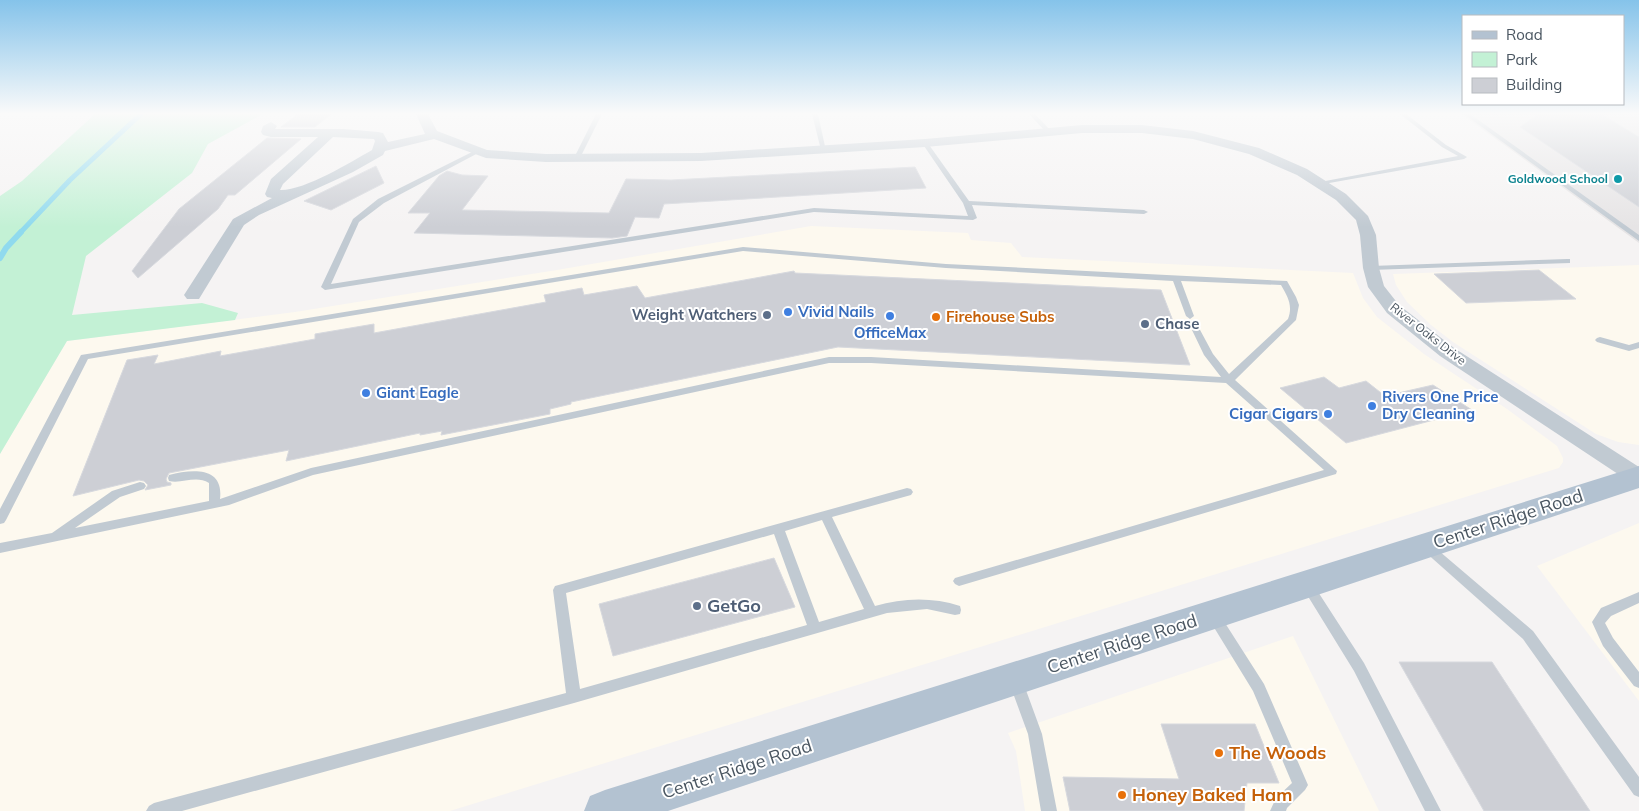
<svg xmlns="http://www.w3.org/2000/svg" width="1639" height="811" font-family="Mulish,sans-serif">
	<rect width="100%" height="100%" fill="#f5f3f3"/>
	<path fill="#fdf9ef" d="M811,226l157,7 3,7 40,3 11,14 331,16 10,25 14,19 47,37 83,55 50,37 6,12v4l-4,6 -1109,343h-450v-357l67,-113 228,-29 262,-42z
		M1639,265v180l-21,-3 -22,-8 -143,-92 -22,-17 -24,-23 -11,-17 -3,-11z
		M1639,523v178l-102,-135z
		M1293,636l86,175h-354l-9,-60 -8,-18z"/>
	<path fill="#e6e4e5" d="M1461,114h178v129l-129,-94z"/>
	<path fill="#c3f1d5" d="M95,114h168l-55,30 -16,29 -106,83 -14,59 130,-12 36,10 -3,7 -168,21 -67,113v-258l22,-15z"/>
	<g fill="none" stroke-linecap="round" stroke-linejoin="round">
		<path stroke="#90daee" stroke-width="5" d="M20,233l50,-53 71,-66"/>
		<path stroke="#90daee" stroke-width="6" d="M0,258l6,-10 15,-16"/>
	</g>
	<path fill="#cdcfd5" stroke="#d7d9de" d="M298,114h33l-16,13h-34z
		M1538,114l65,1 36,22v70l-119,-80z
		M267,138l34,1 -66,56h-7l-10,14 -80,69 -6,-7 47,-62z
		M376,166l8,17 -53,27 -27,-9z
		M915,167l11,21 -262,16 -5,14 -24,-1 -8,19 -15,2 -198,-5 16,-20h-22l31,-37 8,-5 15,4 26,1 -26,34 147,3 17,-34 45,1z
		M1539,270l37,29 -110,4 -32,-29z
		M794,271l1,2 366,17 29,75 -352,-18 -267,55v2l-21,5v5l-109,21 1,-4 -22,4v-2l-134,28 3,-11 -120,23 -3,6 1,3 4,1v2l-26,5 3,-5 -4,-4 -5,-1 -66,16 54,-136 31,-5 -4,9 67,-13 -1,5 95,-17v-5l59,-10v9l172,-31 -2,-7 38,-7 2,7 53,-9 8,12z
		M1324,377l15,11 27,-7 19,15 48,-11 39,25 -126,33 -66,-55z
		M774,558l21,49 -182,49 -14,-52z
		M1399,662h93l98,149h-106z
		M1161,724h94l24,59h-32l-3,28h-174l-7,-34 116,2z"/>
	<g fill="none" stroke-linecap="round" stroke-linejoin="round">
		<path fill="#c1cad2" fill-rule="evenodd" d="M596,114h6l-22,44 -5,1 -1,-1z
			M812,114h6l8,37 -5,-1z
			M1029,114h6l15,16v2h-4z
			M1400,114h6l40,31 21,12 -3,2 -146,26 -2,-1 4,-2 138,-26 -16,-9z
			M1464,114h6l169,121v6z
			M925,141l2,1 42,59 175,9 4,2 -4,2 -172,-9 5,13 -4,2 -159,-8 -489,78 -4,-3 32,-68 25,-20 100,-50 3,2 -1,1 -96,51 -25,19 -28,62 483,-76 154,8 -5,-13 -41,-60z
			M743,247l203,17 341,17 9,16 3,8 -3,15 -61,60 102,91 -1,3 -377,112 -4,-2 -2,-3 2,-3 369,-108 -98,-87 -355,-20h-42l-516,112 -84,30 -229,48v-10l52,-10 60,-42 28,-9 4,1 2,3 -2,3 -24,8 -45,31 134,-27v-18c-13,-8 -27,1 -40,-2l-1,-3 1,-3c23,-6 55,-9 51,24l91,-31 518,-111h42l350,20 -17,-22 -12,-25 1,-2h6l14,26 16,20 59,-55c5,-13 0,-22 -7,-34l-100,-4 13,35 -4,3 -4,-3 -13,-35 -227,-13 -203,-17 -655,108 -82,161 -2,3 -4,1v-15l81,-154z
			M1567,259h3v4l-199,7 -4,-2 4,-2z
			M1600,337l29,8 10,-3v6l-10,3 -32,-9 -2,-2 2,-2z
			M907,488l4,1 2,3 -2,3 -79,22 43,89c28,-8 57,-9 85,0l1,4 -1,4 -5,1 -28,-6 -40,4 -313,90 -392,108h-36l3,-5 5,-3 412,-110 -13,-103 2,-4zM822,520l42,89 -45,13 -34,-91zM774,534l33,91 -227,64 -14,-96z
			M1428,543l4,2 101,86 106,146v20l-5,-2 -111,-156 -99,-88 -2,-3 2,-3z
			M1307,580l4,1 53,82 77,148h-16l-71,-140 -53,-86 2,-4z
			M1639,592v11l-28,13 -6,7 8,15 26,34v16l-5,-2 -31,-40 -11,-24 9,-14z
			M1213,611l5,1 46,72 44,101 -3,5 -18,18 -1,3h-16l6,-13 16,-15 -39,-92 -46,-75 1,-4z
			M1016,676l5,2 2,4 19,52 15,77h-16l-13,-77 -19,-52 2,-4z"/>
		<path fill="#c1cad2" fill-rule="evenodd" d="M416,114h12l9,17 50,19 59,4 155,-1 224,-14 157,-14h60l51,6 66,17 48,21 39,25 22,22 8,19 3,33 5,18 15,19 55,43 185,119v17l-9,-2 -190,-126 -53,-43 -19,-26 -5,-19 -3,-33 -4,-15 -20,-20 -39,-25 -48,-21 -56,-15 -51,-6h-60l-157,14 -224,14 -155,1 -60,-4 -52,-19 -49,12 -2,4 -30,17 -94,43 -15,10 -45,74h-12l-3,-4 49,-76 39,-21 -5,-1 -2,-3 6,-15 47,-42h-47l-8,-2 -2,-3 2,-6 8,-4 6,4 -2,3h69l34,3 5,1 5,9 37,-8zM333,137l41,2 1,2 -3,9c-21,12 -68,41 -92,40l3,-6z"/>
		<path fill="#b3c2d1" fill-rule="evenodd" d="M1639,466v22l-971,323h-84l6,-15 15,-6z"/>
	</g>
	<linearGradient id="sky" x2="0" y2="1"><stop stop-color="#85c3ea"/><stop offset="0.5" stop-color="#fafafa"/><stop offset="1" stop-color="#fafafa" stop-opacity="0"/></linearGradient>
	<rect width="1639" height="227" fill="url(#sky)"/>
	<circle fill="#0f9aa8" stroke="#fff" stroke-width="2" cx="1618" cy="179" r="5"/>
	<g fill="#3f7fe0" stroke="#fff" stroke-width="2">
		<circle cx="788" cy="312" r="5"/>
		<circle cx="890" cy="316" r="5"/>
		<circle cx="366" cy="393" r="5"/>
		<circle cx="1372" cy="406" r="5"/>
		<circle cx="1328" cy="414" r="5"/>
	</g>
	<g fill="#5c6f8a" stroke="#fff" stroke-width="2">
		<circle cx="767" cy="315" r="5"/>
		<circle cx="1145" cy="324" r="5"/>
		<circle cx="697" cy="606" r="5"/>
	</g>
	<g fill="#e8710a" stroke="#fff" stroke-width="2">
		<circle cx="936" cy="317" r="5"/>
		<circle cx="1219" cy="753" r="5"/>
		<circle cx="1122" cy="795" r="5"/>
	</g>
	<g text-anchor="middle" stroke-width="4" stroke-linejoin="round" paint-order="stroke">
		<g font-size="12" font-weight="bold" fill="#0d838f" stroke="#fff" text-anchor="end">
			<text x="1608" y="183">Goldwood School</text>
		</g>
		<g font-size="12" fill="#4a5661" stroke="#fff">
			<text transform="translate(1428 334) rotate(38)" y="4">River Oaks Drive</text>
		</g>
		<g font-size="15" font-weight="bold" fill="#366cbe" stroke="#fff" text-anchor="start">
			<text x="798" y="317">Vivid Nails</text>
			<text x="890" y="338" text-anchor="middle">OfficeMax</text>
			<text x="376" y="398">Giant Eagle</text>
			<text x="1382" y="402">Rivers One Price<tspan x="1382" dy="17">Dry Cleaning</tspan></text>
			<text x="1318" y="419" text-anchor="end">Cigar Cigars</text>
		</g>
		<g font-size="15" font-weight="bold" fill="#4e5e75" stroke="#fff" text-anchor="end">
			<text x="757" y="320">Weight Watchers</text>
			<text x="1155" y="329" text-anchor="start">Chase</text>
		</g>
		<g font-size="15" font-weight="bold" fill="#c56008" stroke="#fff" text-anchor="start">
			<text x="946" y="322">Firehouse Subs</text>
		</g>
		<g font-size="18" fill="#4a5661" stroke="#fff">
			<text transform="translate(1508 519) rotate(-18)" y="6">Center Ridge Road</text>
			<text transform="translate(1122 644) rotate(-18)" y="6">Center Ridge Road</text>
			<text transform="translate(737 769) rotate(-18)" y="6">Center Ridge Road</text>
		</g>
		<g font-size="18" font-weight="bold" fill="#4e5e75" stroke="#fff" text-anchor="start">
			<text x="707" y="612">GetGo</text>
		</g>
		<g font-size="18" font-weight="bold" fill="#c56008" stroke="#fff" text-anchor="start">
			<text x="1229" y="759">The Woods</text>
			<text x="1132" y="801">Honey Baked Ham</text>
		</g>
	</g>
	<rect x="1462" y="15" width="162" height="90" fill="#ffffff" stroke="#b7bbc0"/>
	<rect x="1472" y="31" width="25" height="8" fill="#b3c2d1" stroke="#b7bbc0"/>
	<text x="1506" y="40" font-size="15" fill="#4a5661">Road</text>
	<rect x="1472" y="52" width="25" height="15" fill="#c3f1d5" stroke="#b7bbc0"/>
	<text x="1506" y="65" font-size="15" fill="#4a5661">Park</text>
	<rect x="1472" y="78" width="25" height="15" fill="#cdcfd5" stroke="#b7bbc0"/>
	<text x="1506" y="90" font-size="15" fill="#4a5661">Building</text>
</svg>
